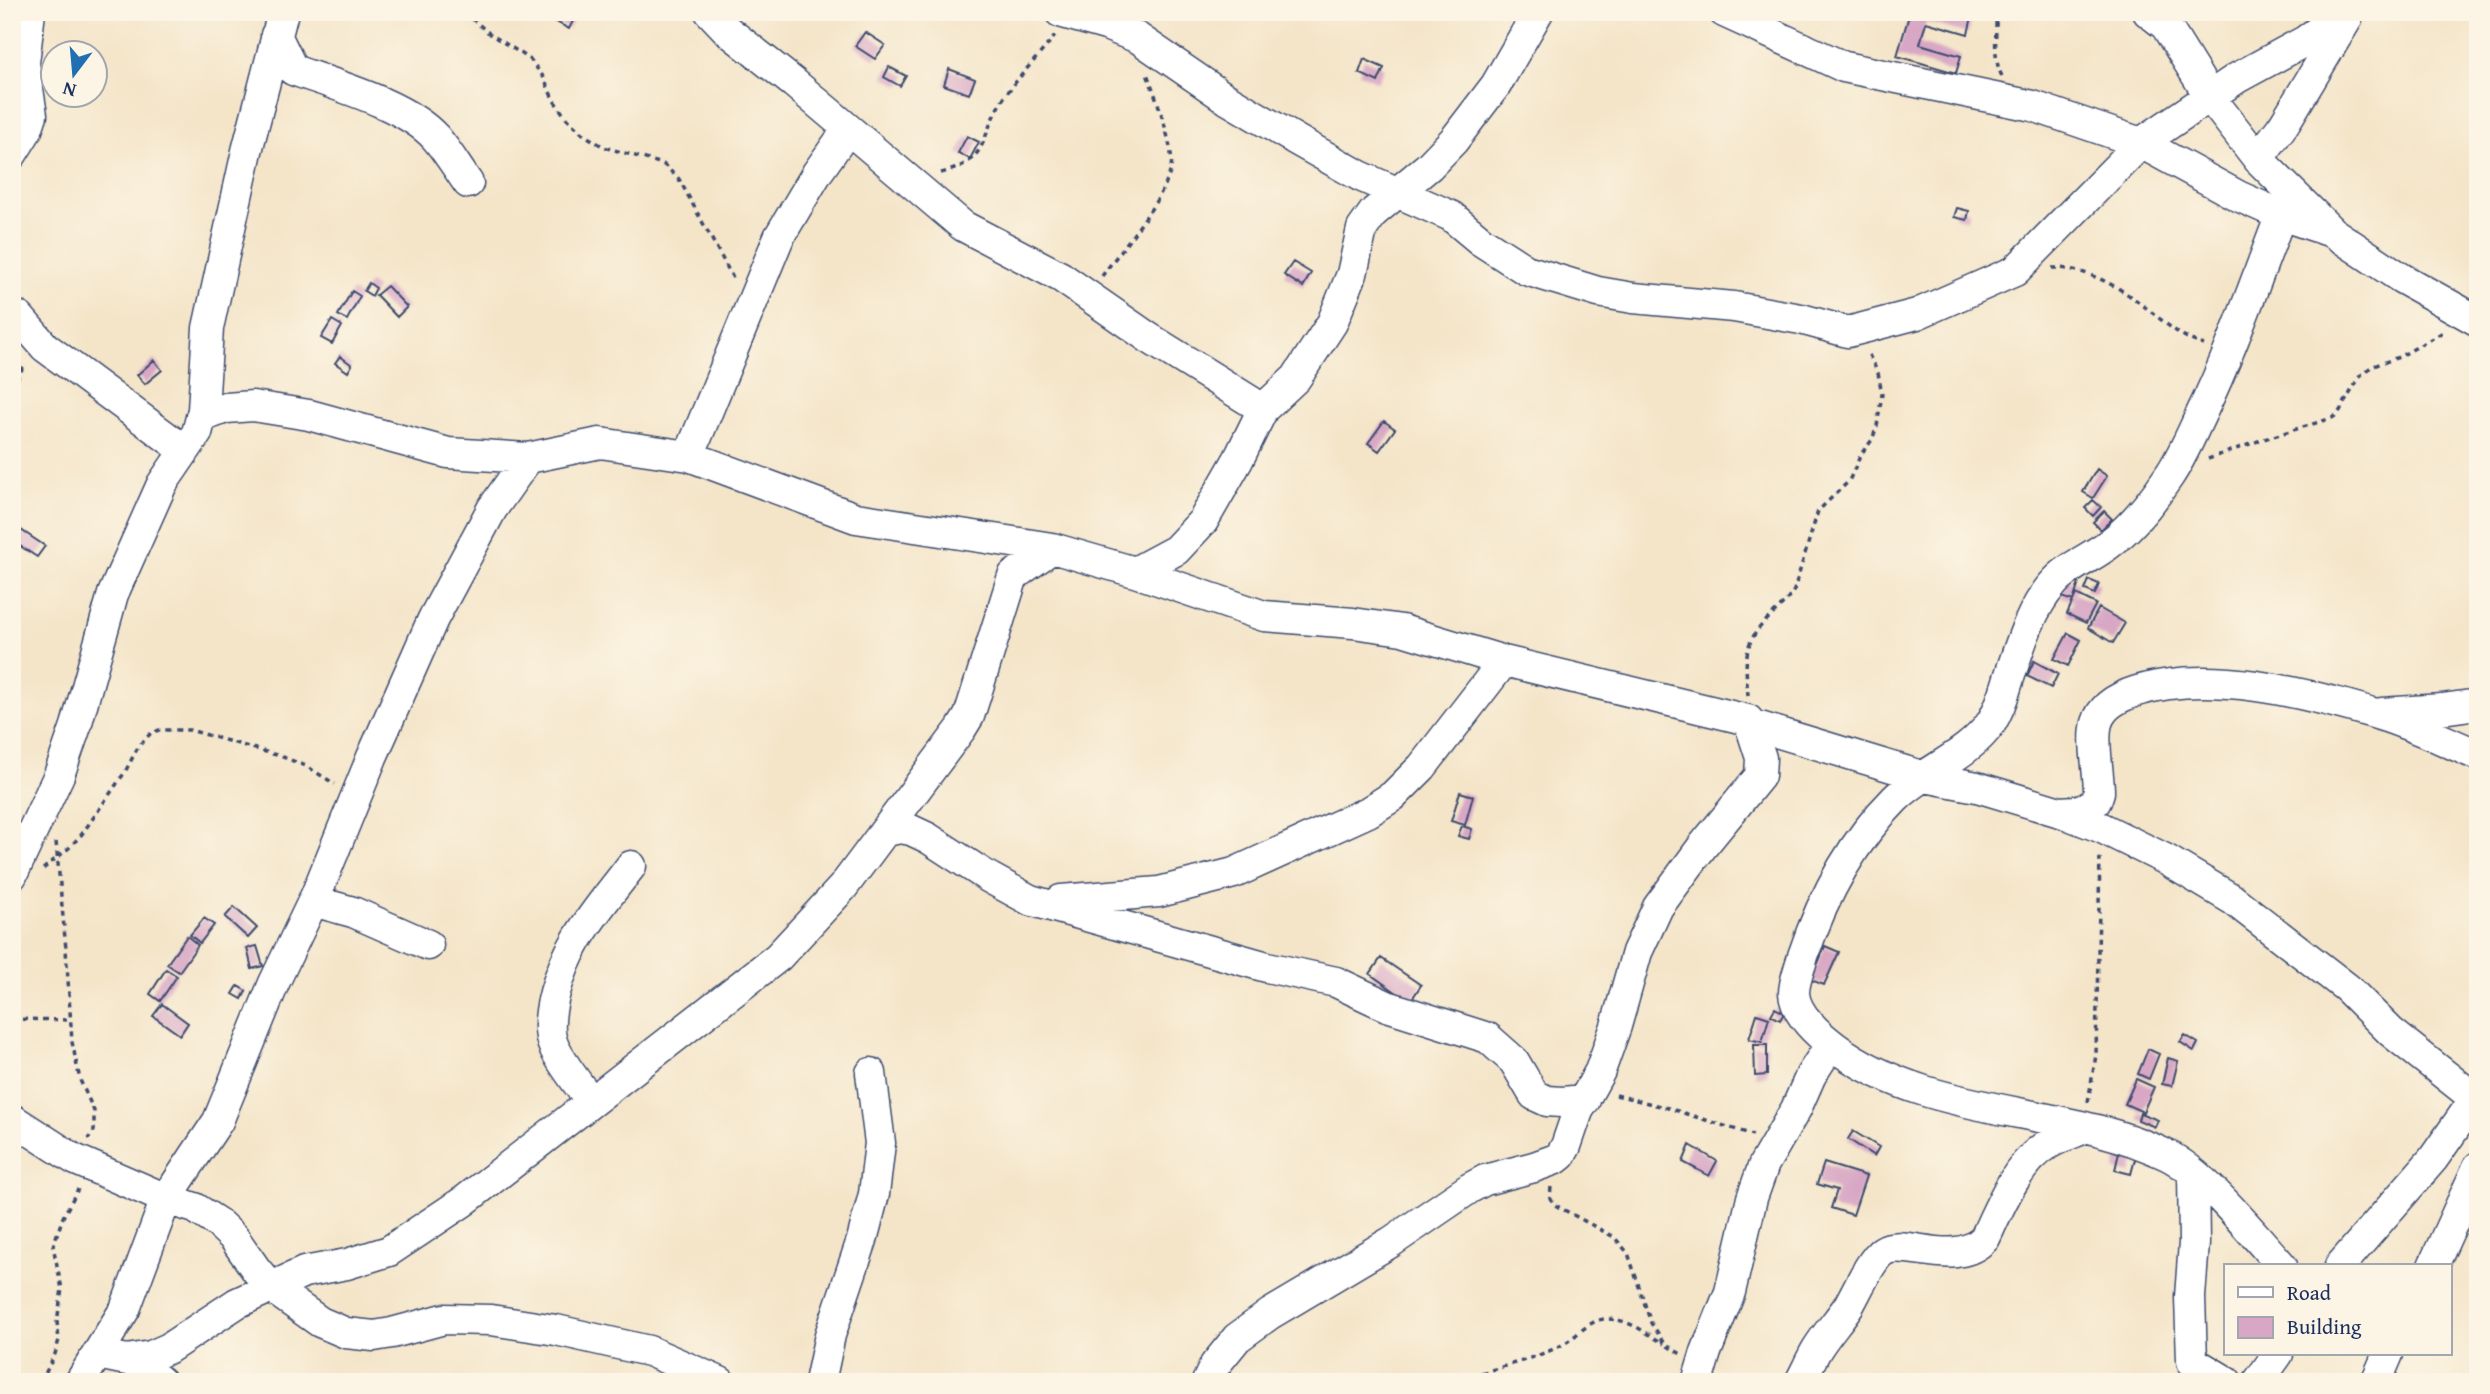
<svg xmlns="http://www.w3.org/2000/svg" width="2490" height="1394" font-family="'Gentium Book Plus',serif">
	<rect width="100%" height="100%" fill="#fcf5e5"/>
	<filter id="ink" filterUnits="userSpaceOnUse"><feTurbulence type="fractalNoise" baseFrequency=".0143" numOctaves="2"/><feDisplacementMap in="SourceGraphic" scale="14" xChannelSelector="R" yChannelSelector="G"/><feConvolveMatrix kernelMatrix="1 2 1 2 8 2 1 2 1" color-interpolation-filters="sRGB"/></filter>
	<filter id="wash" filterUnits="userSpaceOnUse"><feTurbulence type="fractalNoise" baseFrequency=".00686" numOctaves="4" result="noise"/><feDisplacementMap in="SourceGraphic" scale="28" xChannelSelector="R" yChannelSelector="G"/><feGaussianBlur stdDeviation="1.57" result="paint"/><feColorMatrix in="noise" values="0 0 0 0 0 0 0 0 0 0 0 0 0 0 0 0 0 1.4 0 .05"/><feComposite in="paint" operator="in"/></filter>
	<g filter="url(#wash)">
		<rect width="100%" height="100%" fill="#f4e5c9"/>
		<g id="blocks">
			<path fill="#d8a7c5" d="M547,12h18l10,5 -6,12 -24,-13z
				M1910,12h45l17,5 -4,17 -42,-12 -6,22 41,12 -5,17 -59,-17z
				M865,32l20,13 -10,14 -20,-13z
				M1364,59l20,9 -6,14 -19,-9z
				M889,67l17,9 -6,10 -16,-9z
				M949,69l26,10 -6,15 -25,-9z
				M967,136l12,6 -9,17 -12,-6z
				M1957,208l12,3 -2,9 -13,-3z
				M1293,262l18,11 -8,14 -19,-12z
				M369,283l7,5 -4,8 -8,-5z
				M387,286l20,21 -10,10 -21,-22z
				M352,291l8,5 -13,24 -9,-5z
				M332,320l10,6 -10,18 -11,-6z
				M340,356l12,9 -4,7 -13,-9z
				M154,360l8,10 -17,14 -8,-9z
				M1384,421l11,8 -16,22 -11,-8z
				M2097,469l10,7 -14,22 -10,-6z
				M2093,500l8,7 -8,9 -8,-8z
				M2104,511l8,8 -11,11 -8,-8z
				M21,530l24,16 -8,11 -23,-15z
				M2068,579l11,4 -6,18 -12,-4z
				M2089,580l10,4 -4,10 -10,-4z
				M2076,594l20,10 -10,19 -19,-9z
				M2099,608l26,15 -12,20 -25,-15z
				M2068,633l13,7 -13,26 -14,-7z
				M2034,661l24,13 -7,14 -24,-12z
				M1460,792l13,4 -8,29 -14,-4z
				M1462,826l10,3 -3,10 -11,-3z
				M234,907l23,21 -9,10 -23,-21z
				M204,918l10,7 -14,18 -10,-8z
				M187,936l11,9 -19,27 -12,-8z
				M257,946l6,20 -11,3 -5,-21z
				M1825,946l14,6 -15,33 -13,-5z
				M1381,958l40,27 -11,17 -40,-28z
				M166,969l11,7 -17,25 -10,-7z
				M238,986l8,5 -4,8 -9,-5z
				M162,1004l26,19 -8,12 -27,-19z
				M1775,1008l9,5 -4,7 -9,-5z
				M1757,1014l12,4 -7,24 -13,-3z
				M2185,1035l13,8 -4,8 -14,-9z
				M1754,1045h13v30l-12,1z
				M2148,1049l11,5 -10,25 -11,-5z
				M2168,1058l10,3 -6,25 -10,-2z
				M2136,1079l18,8 -11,25 -18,-8z
				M2140,1113l18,7 -3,7 -17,-7z
				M1853,1131l26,16 -5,9 -26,-17z
				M2121,1143l17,5 -7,26 -16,-4z
				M1690,1145l27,16 -8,15 -26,-14z
				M1824,1163l42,13 -13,39 -22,-7 6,-18 -20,-6z"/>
		</g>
	</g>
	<g filter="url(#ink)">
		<use href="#blocks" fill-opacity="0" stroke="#3c4a6e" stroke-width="2"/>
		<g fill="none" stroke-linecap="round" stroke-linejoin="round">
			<g stroke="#3c4a6e" stroke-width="33">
				<path id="minor" d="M710,12l18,19 66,52 169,143 98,51 88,61 114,71
					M1060,12l46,13 32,13 89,61 71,42 62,35 91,40 30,25 45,29 72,22 35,6 101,9 67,12 47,13 69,-18 98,-43 126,-128 96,-65 68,-37 39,-29
					M1724,12l120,55 189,39 108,37 97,53 43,19 51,17
					M2148,12l18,14 44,71 48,62 74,73 69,46 77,43
					M276,35l17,35c42,15 114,35 143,68 12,14 22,31 32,45
					M12,154l15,-24 5,-15 -8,-52 6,-51
					M2258,159l26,-35 63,-105
					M2281,215c-26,67 -49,135 -80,199 -10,21 -19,43 -32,62 -16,24 -36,50 -60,68 -18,14 -41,22 -56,40 -23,26 -34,64 -45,97 -4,14 -9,29 -17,42 -24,34 -67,47 -96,76 -43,43 -73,100 -92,157 -3,12 -9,25 -9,37 1,21 25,42 41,54 97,72 226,57 332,108 37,18 86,79 115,111
					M12,313l8,5 25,29 139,103
					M201,417l25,-9 27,-2 56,9 139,38 80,5
					M689,456l90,-219 38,-64 31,-44
					M1135,572l41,-22 27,-29 35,-61 25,-51 33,-31 36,-55 20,-49 10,-45 12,-17 55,-46 25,-26 42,-55 42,-73
					M2382,713l60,-4 36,-5
					M2061,812l41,16 63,31 67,40 115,89 44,44 87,69
					M886,831l14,-3 11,2 17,8 60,39 42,23 237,67 69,15 51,24 101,32 26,23 20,34 13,6 15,1 23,-2
					M12,875l47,-100 17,-49 37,-132 49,-110 35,-51 6,-23 5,-82 39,-177 36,-139
					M1061,900l98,-8 75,-19 134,-61 25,-16 29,-29 82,-106
					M313,901l40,11 75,33
					M590,1101c-11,-17 -27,-35 -36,-54 -13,-28 8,-82 23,-107 15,-26 36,-50 54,-74
					M12,1119l62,40 92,40 29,9 23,15 16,15 23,33 15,17 48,34 26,11 28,3 18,-3 52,-14 47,1 65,10 93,21 71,31
					M2193,1173l1,70 -4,54 2,64 35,21
					M2340,1266l93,-107 42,-60
					M2433,1266l45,-99
					M98,1354l29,6 24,-4 18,-8 68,-45 67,-31 43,-8 42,-13 75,-50 314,-244 65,-70 118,-158 8,-13 44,-140 39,-28
					M134,1359l27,23
					M80,1382l45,-73 41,-110 52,-78 56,-138 42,-88 56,-138 61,-138 59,-110 36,-51 72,-15 89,13 167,62 196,30 83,24 129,44 89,7 49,7 102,31 244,59 2,4 175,53 52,10 83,25 16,-1 12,-4 8,-6 3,-9c0,-19 -7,-51 -2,-69 5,-18 24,-27 40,-32 71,-22 166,1 236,22 36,10 71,28 105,42
					M820,1382l10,-47 32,-95 12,-46 6,-51 -9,-70
					M1207,1382l8,-17 22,-27 33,-24 121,-72 79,-54 15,-8 49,-13 22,-8 5,-4 5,-9 12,-35 22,-40 16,-45 21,-74 21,-45 44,-60 58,-71 1,-18 -11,-34
					M1697,1382l9,-30 24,-60 22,-94 12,-34 32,-55 15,-34 20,-31
					M1800,1382c6,-11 11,-23 17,-33 10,-16 22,-29 32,-44 8,-14 22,-46 34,-54 21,-14 73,19 102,-13 15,-32 32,-76 65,-95 11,-6 23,-10 35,-15
					M2258,1382l20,-28
					M2376,1382l12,-28"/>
			</g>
			<path stroke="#3c4a6e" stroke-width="3.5" stroke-dasharray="5 5" stroke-linecap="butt" d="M464,12l26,22 40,25 14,19 9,21 14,20 16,15 21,13 59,17 16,15 55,101
				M1996,12c1,20 -4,46 6,64
				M941,173c51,-13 38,-38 62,-74 15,-22 35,-42 52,-63
				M2052,268c33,-1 68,19 93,39 21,16 34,30 59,38
				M1102,276c19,-27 63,-78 69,-108 4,-19 -16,-75 -24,-94
				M12,389l13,-26
				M2208,459l56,-20 68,-21 6,-4 22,-38 11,-9 28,-10 46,-26
				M1748,696c-1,-15 -4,-35 1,-50 7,-23 33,-35 45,-56l24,-79 31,-30 12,-27 11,-14 5,-14 5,-32 -4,-21 -10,-20
				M56,842l10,107 6,93 8,38 14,31v20l-6,8
				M43,869l26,-21 13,-14 43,-62 13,-25 12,-13 9,-4h31l93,27 23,9 29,18
				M12,1019l59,1
				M1616,1095l52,13 85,27
				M2088,1102l8,-47 4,-200
				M1551,1187l-1,11 5,7 59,32 14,16 23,70 15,22 15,9
				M41,1382l14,-28 4,-14 -2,-18 5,-33 -9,-43 10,-29 15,-28
				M1453,1382c36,-13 72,-19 107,-36 15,-7 28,-26 45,-27 22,-1 42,14 59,25"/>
			<use href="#minor" stroke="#fff" stroke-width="30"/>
		</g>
	</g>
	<rect width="2490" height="1394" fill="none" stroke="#fcf5e5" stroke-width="42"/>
	<rect x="2224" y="1264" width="228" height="91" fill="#fcf5e5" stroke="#a2a6af" stroke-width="2"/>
	<rect x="2238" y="1287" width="35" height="10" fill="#ffffff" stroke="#a2a6af" stroke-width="2"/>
	<text x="2287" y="1300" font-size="21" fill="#1b2f5e">Road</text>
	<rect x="2238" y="1317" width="35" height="21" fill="#d8a7c5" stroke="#a2a6af" stroke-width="2"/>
	<text x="2287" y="1334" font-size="21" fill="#1b2f5e">Building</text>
	<g transform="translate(74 74) rotate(196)"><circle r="33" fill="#fcf5e5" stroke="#a2a6af" stroke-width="2"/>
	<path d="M0-5L12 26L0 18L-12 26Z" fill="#1f6fb2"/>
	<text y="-10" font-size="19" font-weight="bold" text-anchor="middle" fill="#1b2f5e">N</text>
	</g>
</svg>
